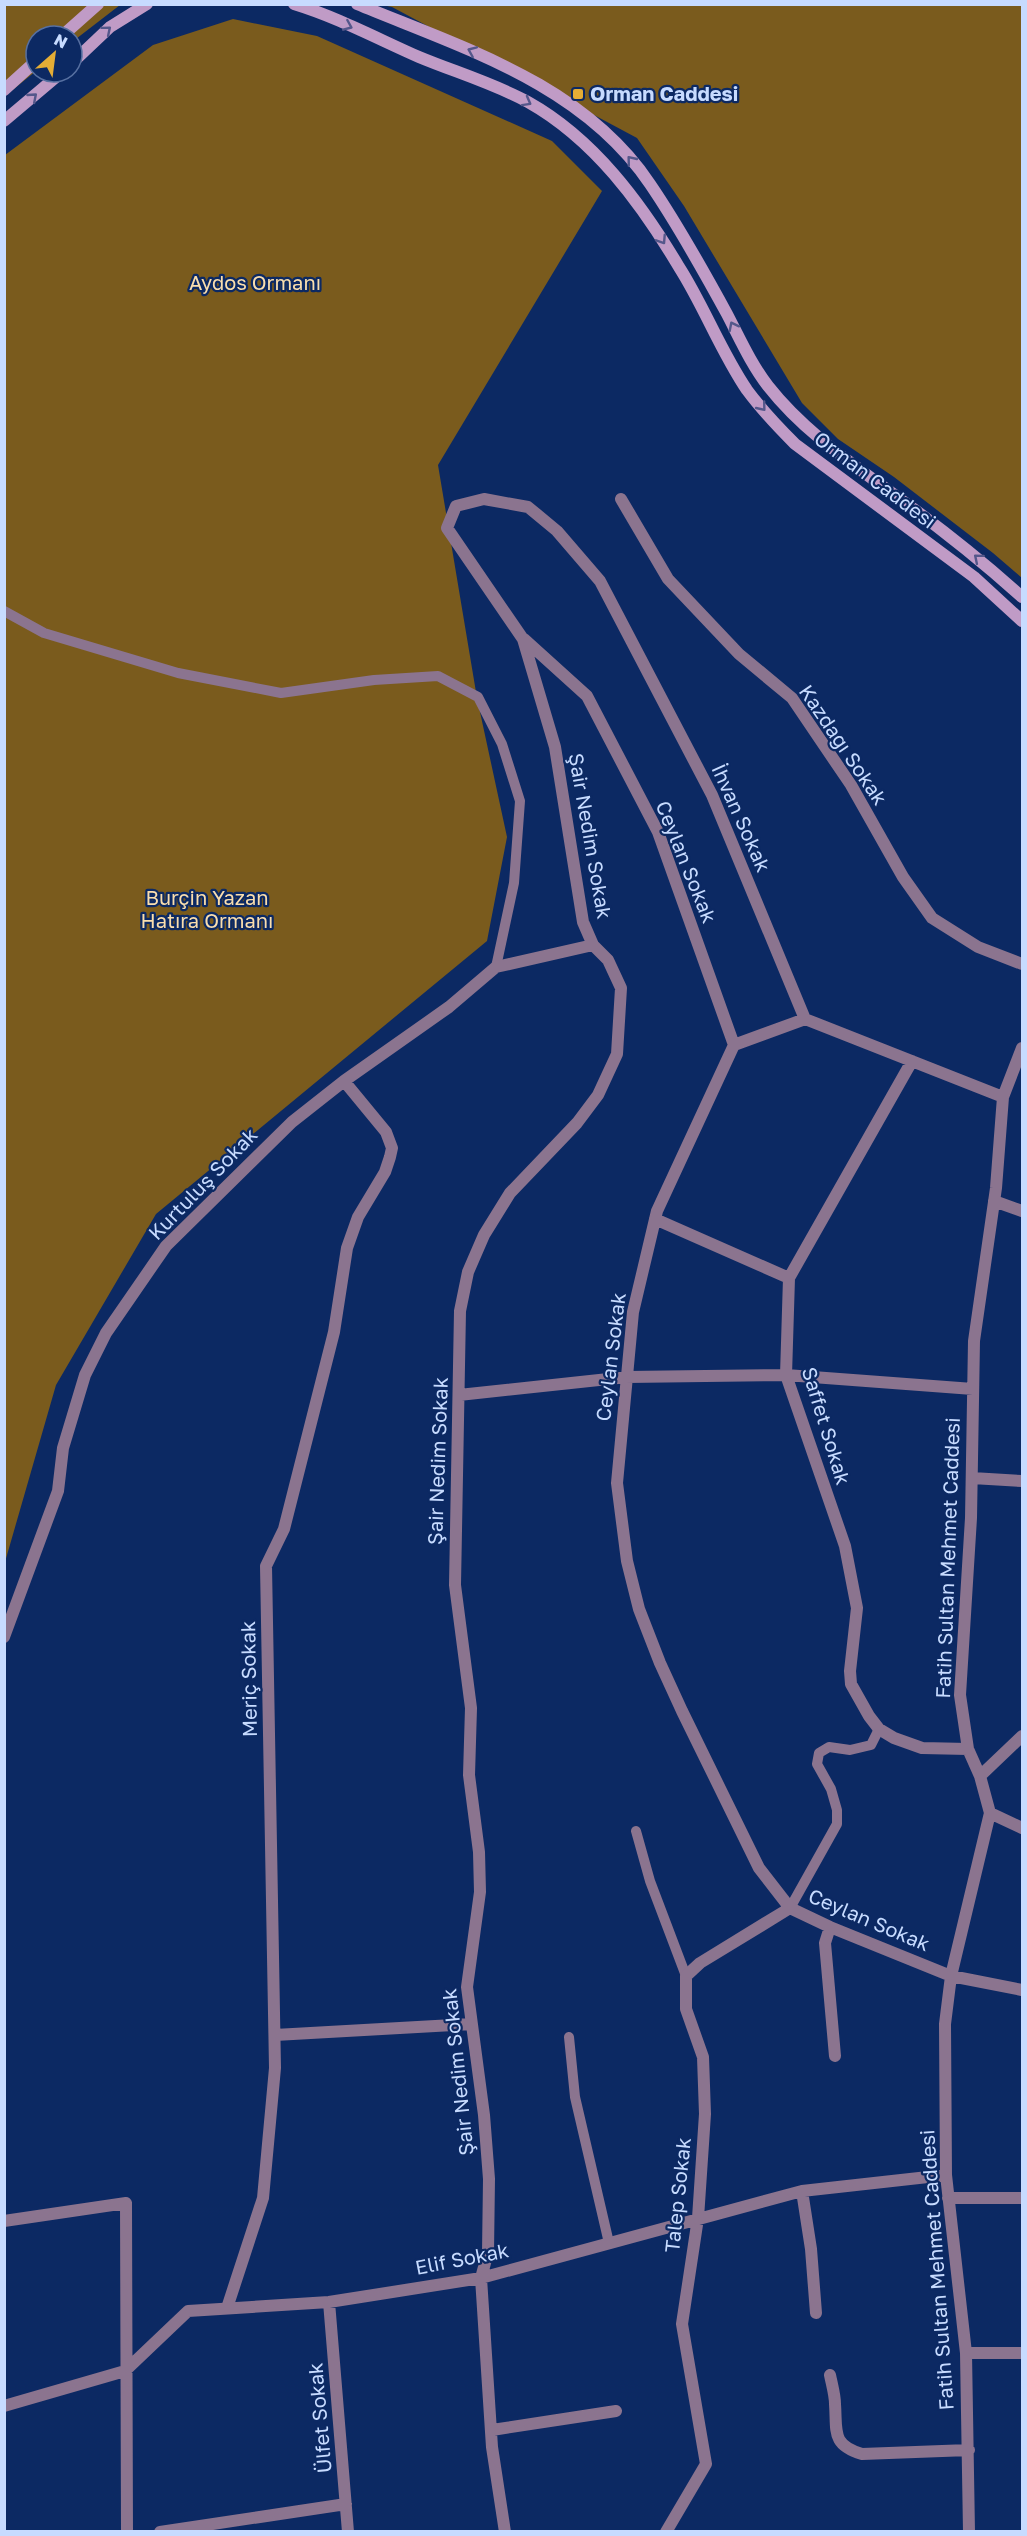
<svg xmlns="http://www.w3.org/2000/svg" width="1027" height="2536" font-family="'Golos Text',sans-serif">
	<rect width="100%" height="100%" fill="#0c2963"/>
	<path fill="#7a5b1d" d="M5,5h115l-48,37v-6h-36v35l-31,25z
		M382,5h640v573l-29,-25 -99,-76 -56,-38 -36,-36 -118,-197 -47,-68 -245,-131z
		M233,19l84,17 235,105 50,50 -164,274 39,233 30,139 -20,104 -331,273 -100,171 -51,177v-1407l148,-110z"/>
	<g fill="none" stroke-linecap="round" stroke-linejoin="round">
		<path stroke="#8b748f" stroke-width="10" d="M4,611l40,22 134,40 103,20 93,-13 64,-4 40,21 24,47 18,57 -6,82 -18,84
			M636,1831l14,50 36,95
			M790,1908l47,-84v-14l-6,-21 -14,-25 2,-11 10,-6 21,3 21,-5 8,-16
			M569,2037l6,60 34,146"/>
		<path stroke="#8b748f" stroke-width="12" d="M621,499l47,80 71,75 53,44 59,87 52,92 29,41 46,29 44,17
			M524,639l63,57 71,136 76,213 -77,166 -24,101 -16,171 10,78 12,48 21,54 22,48 77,157 31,40 40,19 121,49 71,14
			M734,1045l71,-26
			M912,1061l-123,217 -3,97 59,171 12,62 -7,63 1,13 18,32 10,13 15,9 28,10 46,1
			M994,1201l28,10
			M655,1219l134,59
			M459,1395l168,-18 159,-2 187,14
			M972,1478l50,3
			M4,1637l54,-146 5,-43 22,-73 21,-42 60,-87 126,-124 52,-41 105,-74 47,-40 97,-22
			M980,1776l42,-40
			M990,1813l32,15
			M830,1927l-5,16 10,113
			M275,2035l196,-11
			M802,2191l9,58 5,64
			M948,2198h74
			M4,2221l122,-18 1,329
			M329,2302l19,230
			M227,2308l36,-110 12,-130 -9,-502 18,-37 50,-197 13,-84 11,-31 27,-45 5,-15 2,-9 -6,-16 -42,-51
			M966,2353h56
			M830,2375c2,10 5,20 5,29 2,27 -4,41 27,50l107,-4
			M4,2406l121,-35 63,-60 141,-9 152,-24 321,-87 144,-16
			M492,2430l124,-19
			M160,2532l186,-28
			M505,2532l-13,-85 -11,-169 7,-26 1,-73 -5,-64 -17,-128 13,-95 -1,-40 -10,-77 2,-67 -16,-123 5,-274 8,-39 16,-37 26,-42 67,-70 21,-28 19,-41 4,-66 -13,-28 -15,-15 -10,-23 -28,-175 -32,-108 -76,-111 9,-22 28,-7 44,8 29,24 43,50 112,214 93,224 198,78
			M666,2532l40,-68 -24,-140 16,-106 7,-104 -2,-57 -17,-48v-33l14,-13 90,-55
			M969,2532l-3,-179 -20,-178 -1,-151 6,-48 39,-163 -10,-37 -12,-27 -8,-54 11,-177 3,-177 22,-153 7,-91 19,-49"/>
		<path stroke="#c09bc6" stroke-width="12" d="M294,4c43,13 84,35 125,53 36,15 74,26 109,45 66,37 113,101 151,165 25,39 42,85 68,123 14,19 31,37 48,54l179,133 48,44
			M357,4c106,44 226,80 293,180 28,41 53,86 77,130 13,25 24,50 41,72 36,46 86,79 132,113 43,31 83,63 122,98
			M62,36l36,-32
			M72,63l38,-36 37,-23
			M4,90l32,-29
			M4,121l58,-49"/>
	</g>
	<defs><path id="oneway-chevron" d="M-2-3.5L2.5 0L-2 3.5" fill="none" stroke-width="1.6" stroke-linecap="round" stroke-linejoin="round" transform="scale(1.5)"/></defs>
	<g stroke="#54578b">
		<use href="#oneway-chevron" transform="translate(348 26) rotate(23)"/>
		<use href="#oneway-chevron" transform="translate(107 30) rotate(-40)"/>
		<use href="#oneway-chevron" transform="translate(472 51) rotate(-157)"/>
		<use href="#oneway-chevron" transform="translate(33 97) rotate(-41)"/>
		<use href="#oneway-chevron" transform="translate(527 102) rotate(29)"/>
		<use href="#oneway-chevron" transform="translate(631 160) rotate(-129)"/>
		<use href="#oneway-chevron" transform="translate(662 240) rotate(57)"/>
		<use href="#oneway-chevron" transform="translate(733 326) rotate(-117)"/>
		<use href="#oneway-chevron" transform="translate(762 407) rotate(51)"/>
		<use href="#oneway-chevron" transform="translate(978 558) rotate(-140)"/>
	</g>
	<rect fill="#e5ad35" stroke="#0c2963" stroke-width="2" x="572" y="88" width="12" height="12" rx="3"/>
	<g text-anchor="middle" stroke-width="4.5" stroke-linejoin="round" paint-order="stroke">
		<g font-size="20" font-weight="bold" fill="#c7dbff" stroke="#0c2963" text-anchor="start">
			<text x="590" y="101">Orman Caddesi</text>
		</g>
		<g font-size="20" fill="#fadead" stroke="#0c2963">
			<text x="255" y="290">Aydos Ormanı</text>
			<text x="207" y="905">Burçin Yazan<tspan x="207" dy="23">Hatıra Ormanı</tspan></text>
		</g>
		<g font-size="20" fill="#c7dbff" stroke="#0c2963">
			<text transform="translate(875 480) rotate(37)" y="7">Orman Caddesi</text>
			<text transform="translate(843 745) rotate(56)" y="7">Kazdağı Sokak</text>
			<text transform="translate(741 818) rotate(66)" y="7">İhvan Sokak</text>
			<text transform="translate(590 836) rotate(80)" y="7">Şair Nedim Sokak</text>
			<text transform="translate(686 862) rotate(68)" y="7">Ceylan Sokak</text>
			<text transform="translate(203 1184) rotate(-46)" y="7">Kurtuluş Sokak</text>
			<text transform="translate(611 1357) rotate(-83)" y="7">Ceylan Sokak</text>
			<text transform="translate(826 1426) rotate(73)" y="7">Saffet Sokak</text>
			<text transform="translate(438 1461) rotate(-88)" y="7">Şair Nedim Sokak</text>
			<text transform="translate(948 1558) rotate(-88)" y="7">Fatih Sultan Mehmet Caddesi</text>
			<text transform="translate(249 1679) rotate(-91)" y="7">Meriç Sokak</text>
			<text transform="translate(869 1920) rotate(23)" y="7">Ceylan Sokak</text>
			<text transform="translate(458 2072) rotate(-96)" y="7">Şair Nedim Sokak</text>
			<text transform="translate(678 2195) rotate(-84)" y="7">Talep Sokak</text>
			<text transform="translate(462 2259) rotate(-11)" y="7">Elif Sokak</text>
			<text transform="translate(937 2270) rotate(-94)" y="7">Fatih Sultan Mehmet Caddesi</text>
			<text transform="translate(320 2418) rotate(-95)" y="7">Ülfet Sokak</text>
		</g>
	</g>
	<rect width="1027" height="2536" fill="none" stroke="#c7dbff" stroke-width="12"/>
	<g transform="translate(54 54) rotate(28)"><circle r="28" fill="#0c2963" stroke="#5770a1" stroke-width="1.5"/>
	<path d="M0-4.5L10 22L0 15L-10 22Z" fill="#e5ad35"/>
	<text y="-9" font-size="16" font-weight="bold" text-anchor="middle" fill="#c7dbff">N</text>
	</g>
</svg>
